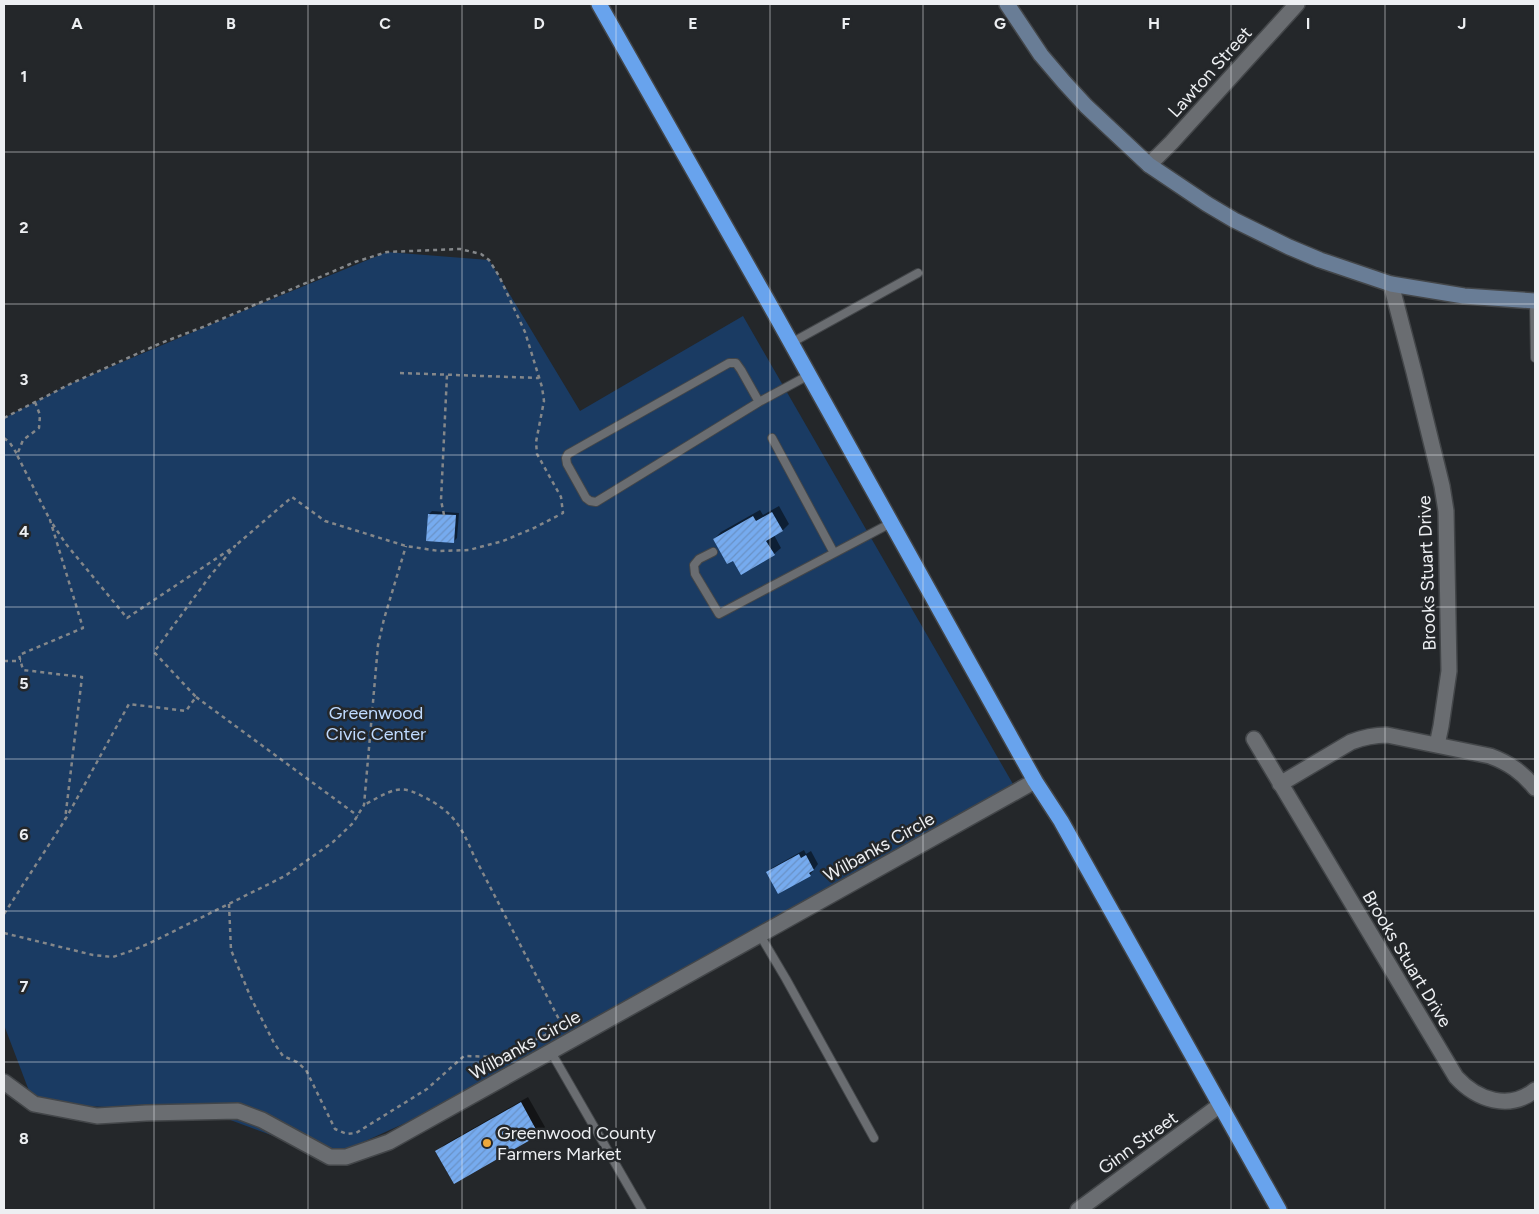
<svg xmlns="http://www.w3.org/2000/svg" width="1539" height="1214" font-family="Figtree,sans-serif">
	<defs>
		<pattern id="building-hatch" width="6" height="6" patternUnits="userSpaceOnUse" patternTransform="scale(1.25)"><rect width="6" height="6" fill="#76abef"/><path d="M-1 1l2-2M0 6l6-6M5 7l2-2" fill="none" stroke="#6a92c6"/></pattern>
	</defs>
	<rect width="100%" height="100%" fill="#24272a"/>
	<path fill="#1a3b63" d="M387,252l102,8 91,151 163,-95 274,475 -512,287 -175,79 -124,-46 -172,-7 -30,-79v-607l66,-34 173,-73z"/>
	<path fill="#0007" d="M779,506l10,18 -6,6 -9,5 7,13 -7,6 -41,5 -19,-20 7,-7 39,-22 3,5z
		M432,511l27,2 -2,25 -3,3 -25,-27z
		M804,850l2,4 5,-3 7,13 -8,11 -43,-2 5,-5z
		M528,1097l17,30 -7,7 -101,18 7,-7z"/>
	<path fill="url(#building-hatch)" d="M772,512l11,19 -17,10 9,14 -34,20 -8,-14 -6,3 -14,-25 40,-23 3,5z
		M428,514l28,1 -2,28 -28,-2z
		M799,854l2,4 5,-3 8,15 -5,3 2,3 -33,18 -12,-22z
		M521,1102l18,33 -85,49 -19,-33z"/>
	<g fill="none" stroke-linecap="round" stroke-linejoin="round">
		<g stroke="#434649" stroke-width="10">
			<path id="lane" d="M1534,301l1,57
				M791,343l127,-70
				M759,402l-18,-32 -5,-7h-7l-161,91 -2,4 1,6 19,34 4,3 6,1 163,-100 50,-27
				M772,438l62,115
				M713,552l-14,7 -5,6 1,9 24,40 172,-91
				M760,935l26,44 88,159
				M551,1052l91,158"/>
		</g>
		<g stroke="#434649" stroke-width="18">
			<path id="street" d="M1149,165l23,-23 125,-138
				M1391,284l23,88 28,114 4,25 3,160 -8,55 -4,19
				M1254,739l202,338c21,23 53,34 79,13
				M1280,784l71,-42c13,-5 23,-7 36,-7l103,21c19,7 32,16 45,32
				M4,1082l30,22 63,12 49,-3 92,-2 24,9 68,37h16l43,-15 646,-361
				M1078,1210l142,-105"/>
		</g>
		<g stroke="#434649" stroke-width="18">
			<path id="secondary" d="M1007,4l34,51 23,27 22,24 63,59 58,39 27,16 55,27 31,13 71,24 73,12 71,5"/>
		</g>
		<g stroke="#434649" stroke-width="18">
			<path id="highway" d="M599,4l176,310 260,467 26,40 218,389"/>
		</g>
		<path stroke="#84878a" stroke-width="2.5" stroke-dasharray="4 4" stroke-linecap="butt" d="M400,373l139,5
			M35,402l5,13 -1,13 -16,12 -6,15 33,65
			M4,418l66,-34 91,-41 42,-16 152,-65 32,-10 73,-3 21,5 8,6 10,16 26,56 17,55 2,14 -8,41 1,12 24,43 2,16 -29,15 -31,13 -34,9 -30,1 -33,-5 -81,-25 -33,-24 -57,49
			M4,438l6,5 7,11
			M444,515l-3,-15 6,-125
			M4,661h17
			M196,697l162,119
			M229,904l2,46 20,48 23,45 9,13 14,6 9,8 29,59 12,5 9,-1 71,-44 37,-33 33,1 66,-30 -89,-171c-13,-30 -21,-45 -52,-60 -8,-4 -16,-8 -26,-6 -10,2 -22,10 -32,15
			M4,914l61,-94 64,-116 57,7 10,-14 -42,-45 56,-76 25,-30 -108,72 -61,-74 -16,-24 33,108 -64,27 4,15 59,7 -17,143
			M4,933l89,22 20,2 15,-5 22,-9 135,-67 48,-34 20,-19 11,-18 14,-160 6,-26 22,-73"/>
		<use href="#lane" stroke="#6a6d71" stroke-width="8"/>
		<use href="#street" stroke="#6a6d71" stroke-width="15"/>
		<use href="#secondary" stroke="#697d96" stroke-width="15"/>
		<use href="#highway" stroke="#68a3ed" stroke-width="15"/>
	</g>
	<path fill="none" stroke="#edeff2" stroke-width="1" stroke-opacity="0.55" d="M154,4v1206M308,4v1206M462,4v1206M616,4v1206M770,4v1206M923,4v1206M1077,4v1206M1231,4v1206M1385,4v1206M4,152h1531M4,304h1531M4,455h1531M4,607h1531M4,759h1531M4,911h1531M4,1062h1531"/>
	<circle fill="#eda83b" stroke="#24272a" stroke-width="2" cx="487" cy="1143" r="5"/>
	<g text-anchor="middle" stroke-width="5" stroke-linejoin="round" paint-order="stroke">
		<g font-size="18" fill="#edeff2" stroke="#24272a">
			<text transform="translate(1210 72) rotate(-48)" y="6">Lawton Street</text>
			<text transform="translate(1427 573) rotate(-92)" y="6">Brooks Stuart Drive</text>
			<text transform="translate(879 847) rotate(-29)" y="6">Wilbanks Circle</text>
			<text transform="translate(1407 959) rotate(59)" y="6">Brooks Stuart Drive</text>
			<text transform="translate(525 1045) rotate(-29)" y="6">Wilbanks Circle</text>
			<text transform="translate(1138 1143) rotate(-36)" y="6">Ginn Street</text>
		</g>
		<g font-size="18" fill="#c0dbff" stroke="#24272a">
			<text x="376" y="719">Greenwood<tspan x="376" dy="21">Civic Center</tspan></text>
		</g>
		<g font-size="18" fill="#edeff2" stroke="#24272a" text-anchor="start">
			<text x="497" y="1139">Greenwood County<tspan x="497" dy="21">Farmers Market</tspan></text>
		</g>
	</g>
	<g font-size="16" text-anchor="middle" font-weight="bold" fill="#edeff2" stroke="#24272a" stroke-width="5" stroke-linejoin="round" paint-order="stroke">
		<text x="77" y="29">A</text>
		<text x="231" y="29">B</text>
		<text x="385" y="29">C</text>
		<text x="539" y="29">D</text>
		<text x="693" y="29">E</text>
		<text x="846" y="29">F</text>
		<text x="1000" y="29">G</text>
		<text x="1154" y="29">H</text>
		<text x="1308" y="29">I</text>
		<text x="1462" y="29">J</text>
		<text x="24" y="82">1</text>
		<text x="24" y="233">2</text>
		<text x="24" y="385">3</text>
		<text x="24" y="537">4</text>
		<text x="24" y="689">5</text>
		<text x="24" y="840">6</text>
		<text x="24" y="992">7</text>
		<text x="24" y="1144">8</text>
	</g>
	<rect width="1539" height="1214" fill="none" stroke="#edeff2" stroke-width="10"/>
</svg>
